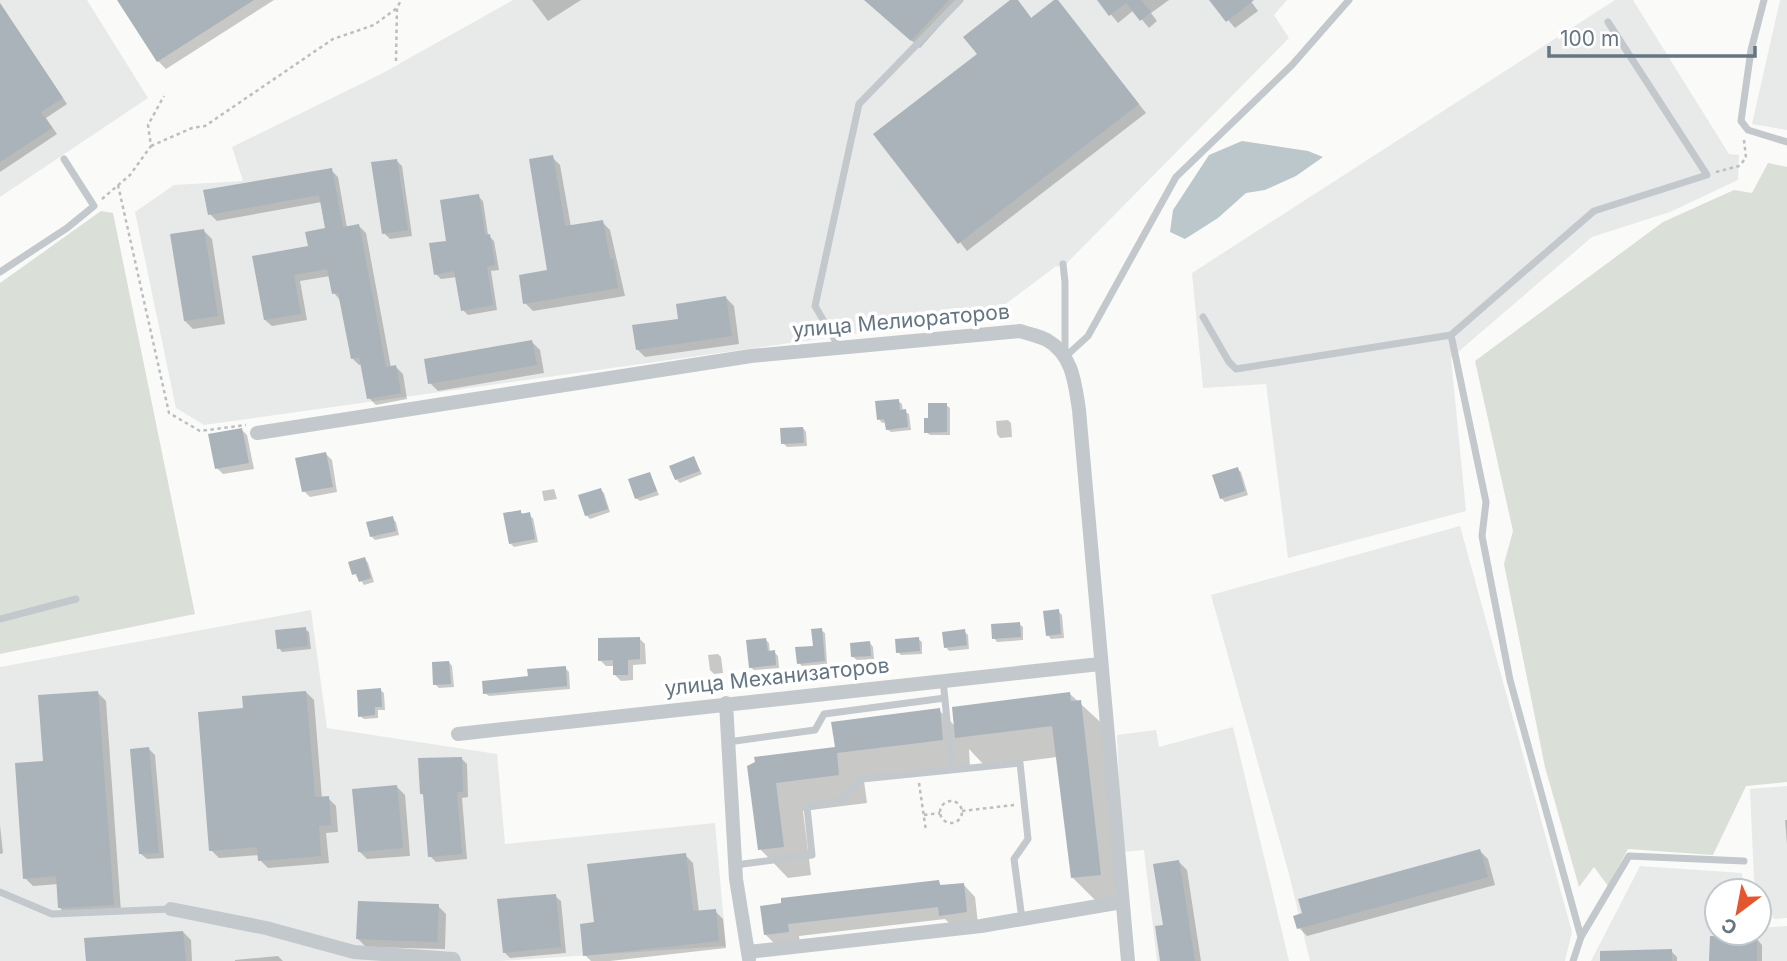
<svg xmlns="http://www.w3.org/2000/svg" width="1787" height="961" font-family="Inter,sans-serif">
	<rect width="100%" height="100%" fill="#fafaf8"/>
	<path fill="#e8e9e9" d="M0,0h87l61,98 -148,99z
		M513,0h774l-13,15 15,23 -224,227 -10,2 -64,48 -787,110 -28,-17 -41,-196 39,-27 69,-4 -11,-34 149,-73z
		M1615,0h18l96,154 10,1 -1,25 -68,32 -78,25 -141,121 15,153 -178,47 -22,-174 -63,4 -11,-115z
		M1780,0h7v130l-35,-6z
		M1460,526l112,406 -7,29h-255l-21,-87 -78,-279z
		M311,610l16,118 170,26 8,90 210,-21 11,123 -226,15h-500v-294z
		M1233,727l56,234h-132l-13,-111 -22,2 -5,-117 39,-5 3,17z
		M1787,786v132l-13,1 -20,-39 -4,-91z
		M1640,866l102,7 2,18h-27v42h42v-5l28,-2v35h-196z"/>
	<path fill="#dadfd7" d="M1768,163l19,4v615l-41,4 -33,69 -85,-6 -20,37 -14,-19 -15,20 -34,-120 -41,-203 9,-33 -38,-170 188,-139 71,-32 18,3z
		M101,211l12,2 82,401 -195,40v-371z"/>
	<path fill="#bbc7cb" d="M1242,141l66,10 15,6 -27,19 -31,14 -19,3 -28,25 -33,21 -15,-7 3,-22 36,-55z"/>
	<path fill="#0003" d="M119,0h155l-108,69 -8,-8z
		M532,0h49l-33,21z
		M875,0h88l-43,48 -41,-36z
		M1013,0l10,7 9,12 25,-19 89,113 -179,138 -91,-116 103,-80z
		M1099,0h70l-18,13 6,8 -8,7 -15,-18 -16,13z
		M1211,0h39l8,11 -23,17z
		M0,3l67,101 -21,14 11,16 -57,38z
		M552,157l8,8 11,62 31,-5 8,8 15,66 -92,15 -8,-8 24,-32z
		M396,160l6,6 10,70 -22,3 -6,-6z
		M331,170l7,7 9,51 12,-2 7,7 25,135 5,-1 7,7 4,25 -31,6 -7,-7 -7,-34 -3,1 -7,-7 -11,-57 -7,-8 -4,-17 -30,5 7,39 -35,6 -7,-6 45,-73 17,-17 -5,-28 -105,19 -7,-7z
		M478,196l5,5 5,34 6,6 5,29 -8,1 6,39 -29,5 -5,-5 -6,-33 -16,2 -5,-5 12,-32z
		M204,231l8,8 13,85 -32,5 -8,-8z
		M726,298l8,8 5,38 -94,13 -8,-8 43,-29z
		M532,342l8,8 4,23 -106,18 -8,-8z
		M898,401l4,3 1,7 6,3 2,16 -20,2 -4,-3v-7l-5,1 -3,-4z
		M946,405l4,3v27h-20l-4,-3z
		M1008,420l3,3 1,14 -12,1 -3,-4 -1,-13z
		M803,428l3,4 1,14 -20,1 -4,-4z
		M241,429l6,6 7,34 -31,5 -6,-6z
		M326,454l6,6 5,32 -27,5 -6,-6z
		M694,458l8,16 -22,9 -4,-4z
		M1237,469l4,3 7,23 -23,7 -4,-4z
		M650,474l9,21 -19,6 -4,-3z
		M554,489l3,10 -13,2 -2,-10z
		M601,490l3,3 6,19 -20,7 -4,-4z
		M520,512l13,6 5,24 -24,5 -4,-4z
		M392,518l4,4 3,13 -24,5 -4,-4z
		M365,559l3,4 6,19 -10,3 -5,-8 -4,-1 10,-3z
		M1058,611l4,4 2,23 -13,1 -3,-4z
		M1019,624l4,3v13l-26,2 -3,-4z
		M305,629l4,3 2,17 -29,3 -3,-4z
		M821,630l4,3 2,31 -25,2 -3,-3 16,-16z
		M964,631l4,4 1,14 -20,2 -3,-4z
		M639,638l6,6 1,20 -13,1v15l-12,1 -6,-6v-9h-9l-6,-6z
		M918,639l4,3v12l-21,1 -3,-3z
		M766,640l3,3 1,10 4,-1 4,4 1,12 -25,2 -4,-3z
		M870,643l3,4 1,12 -17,1 -4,-3z
		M718,654l3,3 2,16 -9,1 -4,-4 -2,-15z
		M449,662l3,4 2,21 -15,1 -4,-4z
		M565,668l4,4 1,17 -81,7 -4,-3z
		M380,690l4,3 1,17h-7v8l-14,1 -4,-3z
		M306,692l8,8 8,99 6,-1 8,8 2,26 -12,1 3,30 -61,5 -8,-8v-5l-41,3 -8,-8 34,-140z
		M98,693l8,8 15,211 -54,3 -8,-8 -1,-23 -25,2 -8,-8 20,-115z
		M1070,694l39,36 19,173 -27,3 -28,-28 -16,-121 -72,9 -16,-17 1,19 -106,13 3,22 -64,8 8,64 -23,3 -28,-29 -11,-82 87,-19 103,-38 17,17z
		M149,749l6,6 9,103 -17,1 -6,-5z
		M461,758l6,6 1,33 -6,1 5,61 -31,3 -6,-6 -5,-59 -4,-4z
		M397,787l8,8 5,61 -43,3 -8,-8z
		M1785,820h2v24z
		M0,825l3,28 -3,1z
		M1480,851l8,8 7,26 -188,51 -8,-8 5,-14z
		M685,855l8,8 6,49 16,-1 8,8 3,29 -116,13h-19l-6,-6 11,-31z
		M1179,862l8,8 14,91h-39l3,-34z
		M938,882l5,5 20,-3 12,13 3,27 -25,3 -8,-8 -146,17 1,7 -23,3 -12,-12 -3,-27z
		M555,896l6,5 5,52 -56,5 -6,-6z
		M438,906l8,8 -1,35 -79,-2 -8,-8z
		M183,932l8,8 1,21h-104z
		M1757,939l5,6v16h-51z
		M1671,951l6,6v4h-62z
		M278,956l5,5h-48v-1z"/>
	<path fill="#aab3b9" d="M117,0h137l-97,62z
		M864,0h85l-38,41z
		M1010,0h8l13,18 23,-18h4l81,104 -181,140 -85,-110 104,-80 -14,-17z
		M1097,0h44l10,12 -11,9 -14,-18 -17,13z
		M1209,0h45l-28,22z
		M0,3l63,95 -22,14 11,16 -52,34z
		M553,155l12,71 38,-6 7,39h3l5,29 -95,16 -4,-29 28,-5 -18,-111z
		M397,159l11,71 -26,4 -11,-72z
		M332,168l11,59 16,-3 27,143 10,-2 5,28 -34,6 -8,-42 -8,2 -13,-66 -6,1 -5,-25 -33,6 7,39 -37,6 -12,-64 56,-10 -3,-14 20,-4 -6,-33 -111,20 -5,-25z
		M479,194l6,41 5,-1 5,31 -8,2 6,38 -32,6 -7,-40 -20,4 -5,-32 17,-2 -6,-41z
		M204,229l14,87 -34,5 -14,-87z
		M726,296l6,40 -96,14 -4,-25 46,-6 -2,-15z
		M532,340l5,25 -109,19 -4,-25z
		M899,399l1,11 6,-1 2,18 -22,3 -2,-11 -7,1 -2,-19z
		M928,403h19v29l-23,1v-15h4z
		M803,427l1,16 -23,1 -1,-16z
		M242,428l7,35 -34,6 -7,-35z
		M326,452l7,35 -31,5 -7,-34z
		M694,456l6,15 -25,9 -6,-14z
		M1238,467l7,24 -25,8 -8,-24z
		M650,472l7,19 -22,8 -7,-20z
		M601,488l7,21 -23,7 -7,-21z
		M521,510v4l9,-2 5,27 -26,5 -6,-31z
		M393,516l3,15 -26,6 -4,-15z
		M365,557l6,21 -12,4 -3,-8 -4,1 -4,-13z
		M1059,609l2,25 -15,2 -3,-25z
		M1020,622l1,15 -29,2 -1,-15z
		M306,627l2,19 -31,3 -2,-19z
		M822,628l3,33 -28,3 -2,-17 18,-1 -2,-17z
		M965,629l2,16 -23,3 -2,-16z
		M640,637v22l-12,1v15h-15v-15l-15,1v-23z
		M919,637l1,14 -24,2 -1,-14z
		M766,638l2,13 7,-1 1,15 -27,3 -3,-28z
		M870,641l1,15 -20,1 -1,-14z
		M449,661l2,23 -18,1 -1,-23z
		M566,666l1,20 -84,8 -1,-13 46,-5 -1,-7z
		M381,688l1,19h-7v8l-17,2 -1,-27z
		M98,691l16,214 -56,3 -2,-32 -33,3 -8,-116 28,-2 -5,-66z
		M306,691l9,106 14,-1 2,29 -12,1 2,30 -63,5 -1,-14 -48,4 -11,-139 45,-4 -1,-12z
		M1070,692l1,9 10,-1 20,175 -30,3 -19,-152 -97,12 -3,-31z
		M940,708l3,32 -106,13 2,22 -63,8 8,64 -26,3 -11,-84 8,-4 -1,-5 81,-10 -4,-25z
		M149,747l10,106 -20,1 -9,-105z
		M462,757l1,35h-6l5,62 -34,3 -5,-63h-3l-2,-36z
		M397,785l6,63 -45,4 -6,-63z
		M1480,849l8,28 -191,52 -4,-13 9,-3 -4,-14z
		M686,853l7,58 23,-2 3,32 -136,15 -3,-32 14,-2 -7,-58z
		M1179,860l16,101h-35l-5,-35 8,-1 -10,-61z
		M939,880l1,5 24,-2 3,29 -28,4 -1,-9 -150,17 1,8 -25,3 -4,-29 21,-3v-5z
		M556,894l5,53 -58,6 -6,-54z
		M358,901l81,3 -2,38 -81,-3z
		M183,931l3,30h-100l-2,-23z
		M1710,936l47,1v24h-48z
		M1672,949v12h-72v-10z"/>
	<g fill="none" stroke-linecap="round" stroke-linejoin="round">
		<path stroke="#bbbfc2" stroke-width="2.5" stroke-dasharray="3.5 3.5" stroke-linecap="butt" d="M396,61l1,-53 4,-8
			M151,146l41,-18 13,-2 128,-87 41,-14 23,-17
			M1716,172l23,-6 7,-8 -2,-18
			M118,185l51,228 31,18 46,-6
			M102,199l28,-24 21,-29 -3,-21 16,-29
			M919,783l7,48
			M940 812a11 11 0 1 1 22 0a11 11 0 1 1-22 0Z
			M962,811l52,-6
			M924,815l16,-2"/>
		<path stroke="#c3c8cc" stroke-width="7" d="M1764,0l-13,50 -10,71 7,9 39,12
			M1063,264l2,18v75l23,-21 88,-159 116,-112 57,-65
			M0,272l67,-44 27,-22 -30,-47
			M1203,317l26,45 7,7 215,-34
			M839,347l-24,-41 44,-202 101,-104
			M0,619l76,-20
			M943,680l9,90
			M728,742l87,-12 9,-16 121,-16
			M735,865l77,-10 -5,-48 34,-6 21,-22 158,-16 8,76 -14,20 8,60
			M0,892l52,22 119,-5
			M1581,937l48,-81 115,5
			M1573,961l8,-24 -71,-257 -28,-144 4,-34 -35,-167 143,-124 113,-36 -99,-153"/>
		<path stroke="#c3c8cc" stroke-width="14" d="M257,433l494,-77 269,-25c9,3 19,5 27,9 26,15 28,44 32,70l49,551
			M726,703l10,176 13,80
			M458,734l642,-70
			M171,909l95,19 88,24 99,7 1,2
			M748,952l233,-26 141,-24"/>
	</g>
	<g text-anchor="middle" stroke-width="7" stroke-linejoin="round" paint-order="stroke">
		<g font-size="21" fill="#657683" stroke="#fff">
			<text transform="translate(901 321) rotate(-5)" y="7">улица Мелиораторов</text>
			<text transform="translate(777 677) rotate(-6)" y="7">улица Механизаторов</text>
		</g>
	</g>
	<g transform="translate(1738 912) rotate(212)"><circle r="33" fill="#ffffff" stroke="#c1c8cd" stroke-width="2"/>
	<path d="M0-5L12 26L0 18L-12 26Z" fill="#e4572e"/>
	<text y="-10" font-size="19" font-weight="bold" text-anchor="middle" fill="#657683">С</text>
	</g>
	<path d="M1549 46v10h206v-10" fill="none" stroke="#657683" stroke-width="3.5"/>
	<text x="1560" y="46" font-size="21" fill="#657683" stroke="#ffffff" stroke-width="5" paint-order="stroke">100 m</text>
</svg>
